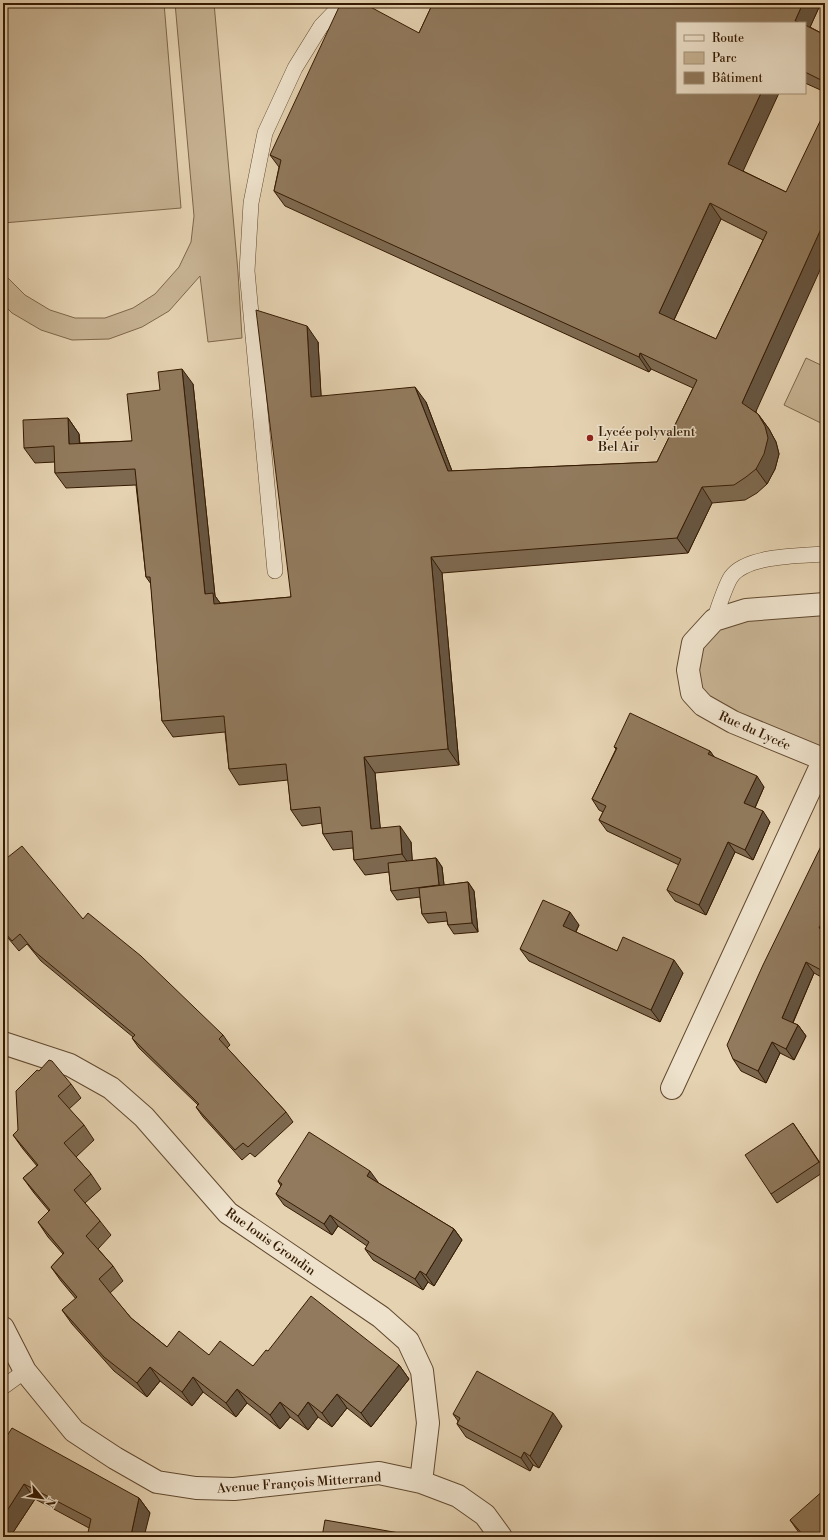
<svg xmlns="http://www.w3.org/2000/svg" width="828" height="1540" font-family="'Libre Bodoni',serif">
	<rect width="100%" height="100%" fill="#e5d2b1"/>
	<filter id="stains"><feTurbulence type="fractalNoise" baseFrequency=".005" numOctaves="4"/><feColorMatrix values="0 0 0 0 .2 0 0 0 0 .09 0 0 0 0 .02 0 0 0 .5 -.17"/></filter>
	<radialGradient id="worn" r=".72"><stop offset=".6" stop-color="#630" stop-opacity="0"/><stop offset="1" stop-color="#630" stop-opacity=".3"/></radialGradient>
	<path fill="#c7b393" stroke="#7e664a" d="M3,3h161l17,205 -178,15z
		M175,3h39l24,269 4,66 -34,4 -8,-66 -31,35 -27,16 -33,12 -37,1 -31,-10 -29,-17 -9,-9v-31l22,22 25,15 25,8h30l28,-10 22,-14 24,-27 12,-25 3,-26z
		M806,358l19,9v58l-41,-20z
		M825,604v153l-122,-52 -10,-62 21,-23z"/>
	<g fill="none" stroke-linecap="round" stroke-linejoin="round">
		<g stroke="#61482e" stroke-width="16">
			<path id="lane" d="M275,571l-28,-300 4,-68 14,-70 30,-65 26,-42 22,-23
				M714,620c4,-11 11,-34 17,-43 15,-22 69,-21 94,-23
				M3,1387l22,-16"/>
		</g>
		<g stroke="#61482e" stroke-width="24">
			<path id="street" d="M825,604l-79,6 -32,10 -21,23 -5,27 4,23 11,12 30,17 92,38
				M3,1043l67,22 41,23 33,29 84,96 153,104 27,24 14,30 6,52 -7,59
				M672,1088l153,-331
				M3,1328l22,43 49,60 41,27 42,24 39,6 38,1 145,-16 42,9 37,14 27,19 16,22"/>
		</g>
		<use href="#lane" stroke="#eee2cc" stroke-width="15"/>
		<use href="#street" stroke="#eee2cc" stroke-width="22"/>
	</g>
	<path fill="#7d6950" stroke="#351a02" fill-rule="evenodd" d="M433,3h388l-11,24 15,8v57l-20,-9v-60h-128l66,148 43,21 -30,220 2,2 11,15 7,13 3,12 -4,15 -8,15 -10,9 -12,7 -33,3 -24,50 -246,20 17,192 -84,8 5,55 31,14 1,19 24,-3 6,9 2,18 24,-3 6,9 4,41 -24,2 -6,-9 -1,-4 -19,2 -6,-9 -2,-17 -23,3 -6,-9 -2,-19 -24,3 -11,-15 -1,-12 -20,2 -10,-16 -1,-11 -20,3 -11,-16 -3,-30 -49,5 -10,-16 -4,-37 -52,5 -11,-16 -11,-137 -5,-7 -10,-92 -70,3 -11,-15v-11l-20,1 -11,-15 44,-30 11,16 1,9 52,-2 28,-51 33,-6 22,212 5,7 71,-6 27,-255 3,54 105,6 26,69 205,-9 36,-74 -42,-19 -2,3 -364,-166 -11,-15 5,-24 -9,-12 149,-122zM721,219l42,21 -47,99 -42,-19z
		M614,747l96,4 4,6 50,30 -9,21 15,14 -17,38 -18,-8 -29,63 -31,-14 -8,-11 12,-25 -72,-34 -8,-11 4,-8 -4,-2 -7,-11 24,-50z
		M825,838v141l-11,-6 -21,50 5,2 8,11 -12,24 -14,-7 -14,30 -25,-12 -8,-12z
		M3,861l80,58 140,116 7,10 -3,3 59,64 7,10 -38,35 -5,-4 -8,7 -39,-43 -7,-10 2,-2 -59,-57 -7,-10 1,-1 -92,-76 -14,-17 -8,7 -16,-19z
		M579,925l-3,7 41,19 66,22 -23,49 -131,-61 -9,-12z
		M39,1071l32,13 10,14 -12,11 15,16 10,15 -18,17 15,17 10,15 -16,14 15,18 11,14 -13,14 15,17 10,15 -13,12 21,25 36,29 42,8 44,11 15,-15 131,14 10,14 -38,48 -24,-19 -15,19 -14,-10 -10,13 -18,-13 -10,12 -33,-26 -11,14 -33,-25 -11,14 -32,-25 -13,16 -33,-26 -42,-47 -10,-14 14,-11 -15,-18 -10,-14 12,-13 -15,-17 -10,-15 11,-11 -15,-18 -11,-15 14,-12 -14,-17 -10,-14 5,-5z
		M793,1123l32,47v1l-48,32 -6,-9z
		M278,1181l100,1h-1l77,47 8,11 -28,46 -6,-4 -5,8 -50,-30 -8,-11 2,-3 -29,-20 -6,9 -48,-30 -8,-11 5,-8z
		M453,1414l109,12 -23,42 -6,-3 -3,6 -64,-34 -9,-13 1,-3z
		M3,1442l136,56 11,15 -61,15 -54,-29 -25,38h-7z
		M790,1520l35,17h-23z"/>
	<path fill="#665541" stroke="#351a02" d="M803,3h18l-15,33 -1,-1v-12h-8l-2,-2z
		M761,93h18l-40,87 -11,-16z
		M710,203l11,16 -51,109 -11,-15z
		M825,220v39l-72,159 -11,-15z
		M307,326l11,16 4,70 -11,-15z
		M640,353l11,16 -2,3 -10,-15z
		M182,369l11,15 22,212 9,12 1,11 -20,-25z
		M415,387l11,15 32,85 -10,-16z
		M758,414l11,15 7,13 3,12 -4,15 -8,15 -11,-15z
		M68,418l11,16 1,26 -11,-16z
		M702,487l10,16 -24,50 -11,-15z
		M431,557l11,16 17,192 -11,-16z
		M710,751l7,10 -9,-7z
		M364,757l11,16 7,72 -11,-16z
		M757,776l7,11 -12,27 -8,-11z
		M763,811l7,11 -17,38 -8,-10z
		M400,826l11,16 2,28 -11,-16z
		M728,842l7,10 -29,63 -7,-10z
		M436,858l6,9 3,27 -6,-9z
		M468,882l6,9 4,41 -6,-9z
		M570,912l9,13 -7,14 -9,-13z
		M825,916v20l-6,-8z
		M674,960l9,13 -23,49 -9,-12z
		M806,962l8,11 -24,56 -8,-11z
		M825,962v13l-4,-5z
		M798,1025l8,11 -12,24 -8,-11z
		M772,1042l8,11 -14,30 -8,-12z
		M370,1171l8,11 -3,5 -8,-11z
		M330,1215l8,11 -6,9 -8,-11z
		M454,1229l8,11 -28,46 -8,-11z
		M420,1271l8,11 -5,8 -8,-11z
		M399,1365l10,14 -38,48 -10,-14z
		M150,1367l10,14 -13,16 -10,-14z
		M193,1377l10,15 -11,14 -10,-14z
		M237,1389l10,14 -11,14 -10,-14z
		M337,1394l10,14 -15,19 -10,-14z
		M280,1402l10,15 -10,12 -10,-14z
		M308,1402l10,15 -10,13 -10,-14z
		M553,1413l9,13 -23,42 -9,-12z
		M524,1452l9,13 -3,6 -9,-13z
		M24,1484l11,15 -25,38h-7v-20z
		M139,1498l11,15 -6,24h-11l-2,-2z"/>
	<path fill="#917a5d" stroke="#351a02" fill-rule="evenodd" d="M347,3h16l56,30 14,-30h370l-8,18 5,2h-123v70h84l-33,71 58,28 39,-81v109l-83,183 16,11 7,12 3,12 -4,16 -8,15 -10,8 -12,8 -32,2 -25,51 -246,19 17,192 -84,8 7,72 29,-3 2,28 -48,6 -2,-29 -29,3 -3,-27 -29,3 -5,-46 -57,5 -5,-53 -62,5 -12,-144h-4l-11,-108 -80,4 -1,-27 -30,2 -1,-28 45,-2 1,26 63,-3 -5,-47 33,-4 -2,-18 24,-3 23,225 8,-1 1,11 77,-7 -35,-287 51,16 4,71 104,-10 33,84 209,-9 40,-82 -57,-27 -1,4 -365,-166 7,-31 -11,-5 69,-148zM710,203l57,29 -51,107 -57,-26z
		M805,25l20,10v47l-20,-10z
		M630,713l80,38 -2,3 49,22 -13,27 19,8 -18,39 -17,-8 -29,63 -32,-15 14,-31 -82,-39 7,-14 -14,-7 25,-51 -3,-1z
		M825,838v78l-6,12 6,3v31l-4,8 -15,-8 -24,56 16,7 -12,24 -14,-7 -14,29 -25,-12 -6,-14 36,-80z
		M22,846l61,73 5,-6 53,43 82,79 -4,4 67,73 -38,35 -5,-4 -8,7 -39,-43 3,-3 -67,-66 3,-3 -101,-84 -14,-17 -8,7 -9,-11v-69z
		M436,858l3,27 -48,6 -3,-28z
		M468,882l4,41 -24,2 -2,-13 -24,2 -3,-26z
		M543,900l27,12 -7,14 54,25 6,-14 51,23 -23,50 -131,-61z
		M49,1060l3,1 19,23 -13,12 26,29 -20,18 27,31 -17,16 26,31 -14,15 27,30 -14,13 32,39 36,29 12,-16 30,24 11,-14 33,25 13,-16 2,1 43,-55 88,69 -38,48 -24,-19 -15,19 -14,-11 -10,14 -18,-14 -10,13 -33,-26 -11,14 -33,-26 -11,15 -32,-25 -13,16 -33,-26 -42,-47 15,-13 -26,-30 13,-14 -26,-31 12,-12 -27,-32 15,-13 -25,-30 5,-5 -2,-39 21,-21 2,1z
		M793,1123l26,39 -48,32 -26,-39z
		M309,1132l61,39 -3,5 87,53 -28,46 -6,-4 -5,8 -50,-30 4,-7 -39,-27 -6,9 -48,-30 6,-10 -4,-3z
		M477,1371l76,42 -23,43 -6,-4 -3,6 -64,-34 3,-6 -7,-4z
		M12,1428l127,70 -8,37 10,2h-54l4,-18 -67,-35 -21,33v-75z
		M825,1489v48h-20l-15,-17z
		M325,1520l80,14 -1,3h-82z"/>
	<circle fill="#8f2418" stroke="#eee2cc" stroke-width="1.5" cx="590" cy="438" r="4"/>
	<g text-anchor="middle" stroke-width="3" stroke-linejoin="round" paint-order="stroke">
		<g font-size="13" fill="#351a02" stroke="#eee2cc" text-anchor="start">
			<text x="598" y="436">Lycée polyvalent<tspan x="598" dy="15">Bel Air</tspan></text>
		</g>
		<g font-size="13" fill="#351a02" stroke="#eee2cc">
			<text transform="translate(755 730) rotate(24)" y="5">Rue du Lycée</text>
			<text transform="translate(271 1241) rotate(35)" y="5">Rue louis Grondin</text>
			<text transform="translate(299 1482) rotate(-4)" y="5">Avenue François Mitterrand</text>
		</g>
	</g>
	<rect width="828" height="1540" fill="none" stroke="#e5d2b1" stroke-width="16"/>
	<rect x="4" y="4" width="820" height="1532" fill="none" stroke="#351a02" stroke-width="2"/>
	<rect x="8" y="8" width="812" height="1524" fill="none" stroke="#351a02"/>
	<rect x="676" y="22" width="130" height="72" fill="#eee2cc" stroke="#a4927b"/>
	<rect x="684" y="35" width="20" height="6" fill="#eee2cc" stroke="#a4927b"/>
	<text x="712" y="42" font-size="12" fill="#351a02">Route</text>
	<rect x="684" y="52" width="20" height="12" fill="#c7b393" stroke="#a4927b"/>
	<text x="712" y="62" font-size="12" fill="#351a02">Parc</text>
	<rect x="684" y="72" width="20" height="12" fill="#917a5d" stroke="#a4927b"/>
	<text x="712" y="82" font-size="12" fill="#351a02">Bâtiment</text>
	<g transform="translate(42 1498) rotate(119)" stroke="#eee2cc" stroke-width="3" paint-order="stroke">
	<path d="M0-3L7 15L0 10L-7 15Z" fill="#351a02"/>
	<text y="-6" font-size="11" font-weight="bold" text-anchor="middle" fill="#351a02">N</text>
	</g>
	<rect width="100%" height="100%" filter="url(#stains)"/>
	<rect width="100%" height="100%" fill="url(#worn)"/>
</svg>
